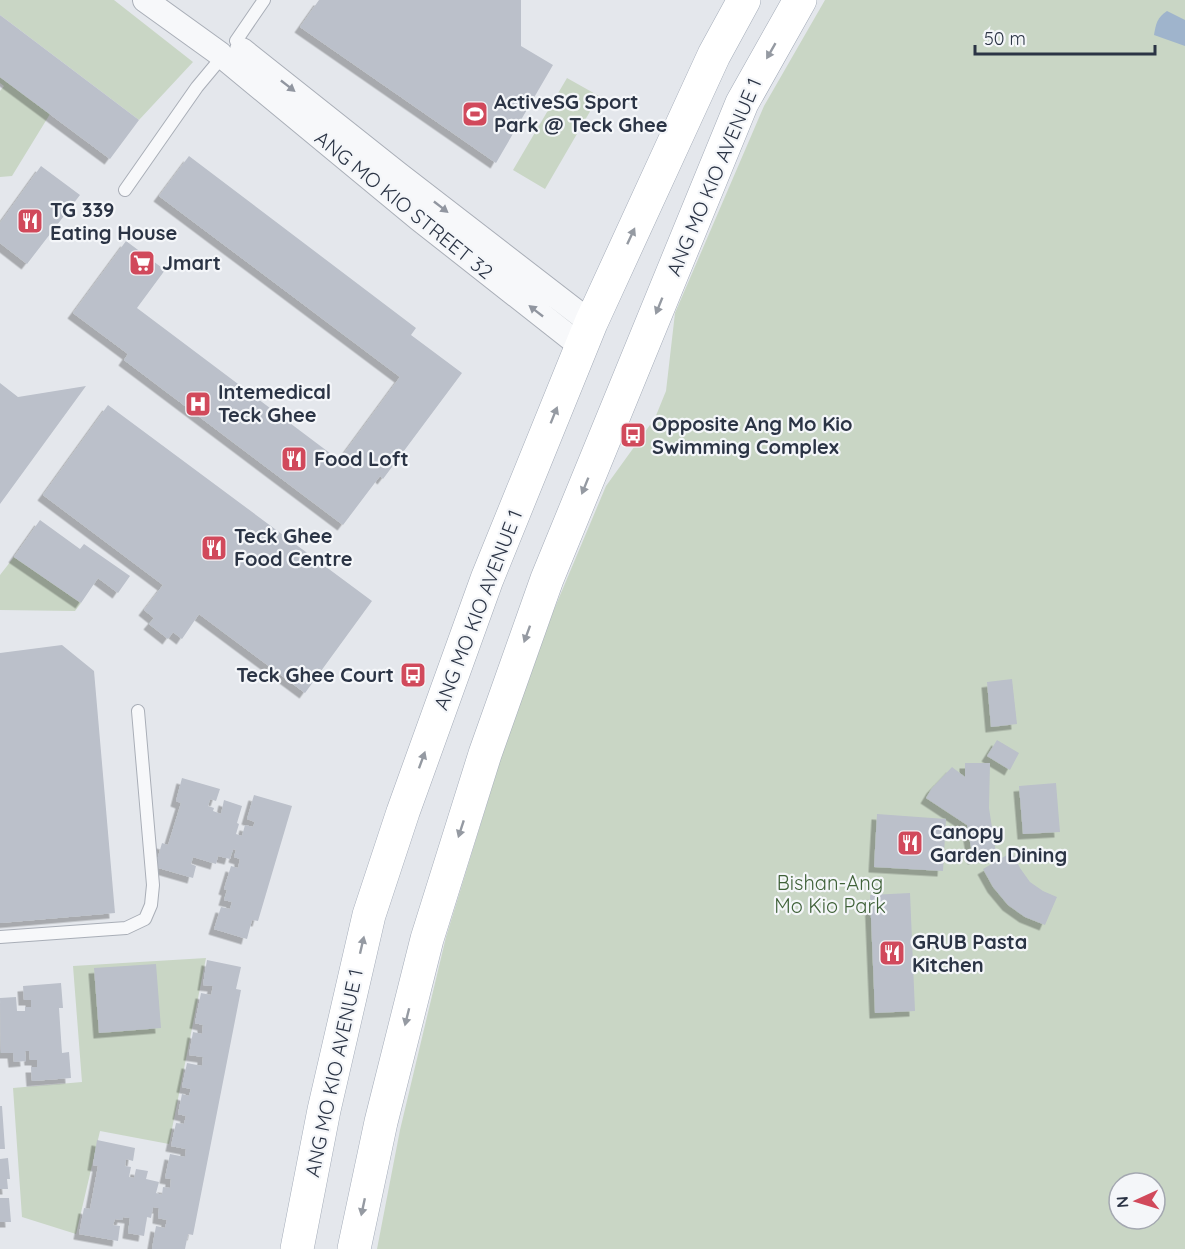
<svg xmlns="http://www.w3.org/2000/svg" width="1185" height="1249" font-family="Quicksand,sans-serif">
	<defs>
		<filter id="shadow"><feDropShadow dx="-5.5" dy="5.5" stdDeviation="0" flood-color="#0004"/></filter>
	</defs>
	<rect width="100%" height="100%" fill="#e4e7ec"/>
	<path fill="#c9d6c5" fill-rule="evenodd" d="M0,0h114l79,62 -54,58 -139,-105z
		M825,0h360v1249h-808l23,-119 46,-193 55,-179 52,-146 53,-126 49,-68 11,-27 9,-78 89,-207zM1119,1183h36v36h-36z
		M0,77l50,37 -38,62 -12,1v-86l4,-5 -4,-3z
		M567,78l32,18 -54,93 -32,-19z
		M14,557l67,46 -6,8 -75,-1v-35z
		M206,958l-37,186 -69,-13 -24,103 -54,-17 -9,-129 69,-6 -9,-116z"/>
	<path fill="#9fb4cc" d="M1167,11l18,9v26l-31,-11c2,-12 3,-17 13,-24z"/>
	<path fill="#bbc0ca" filter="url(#shadow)" d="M319,0h202v46l32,19 -57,98 -196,-136z
		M0,15l139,105 -29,39 -110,-82z
		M189,156l227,172 -5,7 51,38 -79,106 -3,-3 -37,49 -219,-165 4,-6 -55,-41 53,-72 39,29 -28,38 202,152 61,-83 -241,-181z
		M41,166l39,29 -53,69 -27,-21v-20z
		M0,383l18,14 68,-11 -86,118z
		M108,405l264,196 -67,92 -106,-79 -17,25 -9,-7 -5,7 -19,-15 5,-6 -10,-8 19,-25 -120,-90z
		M40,520l40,29 4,-5 46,32 -12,17 -20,-15 -17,25 -67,-46z
		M62,645l32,26 21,242 -115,10v-270z
		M1012,679l5,45 -26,3 -4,-45z
		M997,740l22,13 -9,17 -23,-14z
		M965,763h25l-1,45 7,45 -23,6 -6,-34 -41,-27 6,-10 20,-21 13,10z
		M182,778l38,11 -4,12 -6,-2 -2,7 6,2 -1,3 8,3 3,-14 18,6 -5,17 2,1 -3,10 6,2 3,-11 8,2 2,-5 -8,-3 7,-24 38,11 -34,115 -6,-1 -5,19 -33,-10 7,-22 9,2 2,-7 -8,-2 3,-10 -3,-1 7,-23 7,2 2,-9 -6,-2 2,-7 -3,-1 -3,10 -12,-3 -2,8 -23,-7 -2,7 5,2 -3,12 -38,-11 7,-24 6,2 13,-42 -5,-2z
		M1056,783l4,49 -37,2 -4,-48z
		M877,814l69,5 -3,52 -69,-4z
		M1012,852l8,16 10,14 13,9 14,6 -12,28 -20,-8 -17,-12 -15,-18 -10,-18z
		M910,893l5,118 -40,2 -5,-118z
		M207,960l34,7 -5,22 5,1 -48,245 -5,-1 -3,15h-33l4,-23 9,2 2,-8 -9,-2 1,-10 -6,-1 -2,11 -4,-1 -3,19 -16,-3 2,-15 -7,-1 -1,3 -7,-1 -2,6 7,1 -2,15 -39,-7 5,-26 6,1 8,-43 -5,-1 4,-25 38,8 -2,13 -7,-2 -1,7 6,1 -2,10 5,1 2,-9 12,2 -2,8 13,3 -3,11 6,2 1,-8 7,1 1,-9 -6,-1 5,-24 15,3 1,-8 -15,-3 5,-23 8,1 2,-8 -8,-2 4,-20 7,2 2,-7 -9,-2 5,-24 15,3 1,-9 -14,-2 4,-23 9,2 1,-9 -8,-2 6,-30 10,2 2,-9 -10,-1z
		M156,964l5,64 -62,5 -5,-65z
		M61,983l2,25h-4l3,45 7,-1 2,26 -39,3 -1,-14h6v-7h-7l-1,-9h-4l1,10 -12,1 -1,-9h-12l-1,-55 16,-1 1,14h8v-4h6v-7h-7l-1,-14z
		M0,1106h2l3,43h-5z
		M8,1158l2,21h-3l1,10h-8v-30z
		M0,1198h9l2,24h-11z"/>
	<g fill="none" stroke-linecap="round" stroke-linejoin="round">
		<g stroke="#a9aeb7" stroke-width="14">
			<path id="service" d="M236,41l28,-41
				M125,190l72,-103 25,-30
				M0,937l126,-9 19,-9 6,-14 2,-20 -15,-174"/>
		</g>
		<g stroke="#a9aeb7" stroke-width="26">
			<path id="minor" d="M145,0l75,54
				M242,50l156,124 193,149
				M228,61l190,157 164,129"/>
		</g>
		<g stroke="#a3abb8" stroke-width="34">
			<path id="primary" d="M297,1249l27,-139 45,-195 34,-103 84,-233 104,-256 123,-268 30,-55
				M354,1249l27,-127 46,-183 58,-185 62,-175 195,-476 58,-103"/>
		</g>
		<use href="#service" stroke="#f7f8fa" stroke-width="12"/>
		<use href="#minor" stroke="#f7f8fa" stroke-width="24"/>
		<use href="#primary" stroke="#fff" stroke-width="33"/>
	</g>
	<defs><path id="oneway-solid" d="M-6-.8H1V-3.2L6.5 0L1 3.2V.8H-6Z" transform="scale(1.5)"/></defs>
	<g fill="#959aa2">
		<use href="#oneway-solid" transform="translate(771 51) rotate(120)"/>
		<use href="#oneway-solid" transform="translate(631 236) rotate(-65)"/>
		<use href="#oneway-solid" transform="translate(659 306) rotate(112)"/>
		<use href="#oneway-solid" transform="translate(554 415) rotate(-68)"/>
		<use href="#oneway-solid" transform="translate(585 486) rotate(112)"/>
		<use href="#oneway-solid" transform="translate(527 634) rotate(110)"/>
		<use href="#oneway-solid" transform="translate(422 760) rotate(-70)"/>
		<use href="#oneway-solid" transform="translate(461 829) rotate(108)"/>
		<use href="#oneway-solid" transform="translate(362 945) rotate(-77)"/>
		<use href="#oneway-solid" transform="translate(407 1017) rotate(104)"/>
		<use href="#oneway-solid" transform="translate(363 1207) rotate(102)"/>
	</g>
	<g fill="#9196a0">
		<use href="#oneway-solid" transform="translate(288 86) rotate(38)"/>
		<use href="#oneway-solid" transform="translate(441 207) rotate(38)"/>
		<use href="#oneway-solid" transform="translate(536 311) rotate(-142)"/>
	</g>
	<defs>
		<g id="stadium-square" transform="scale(1.35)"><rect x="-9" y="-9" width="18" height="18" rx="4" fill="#d1495b" stroke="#f4f6f9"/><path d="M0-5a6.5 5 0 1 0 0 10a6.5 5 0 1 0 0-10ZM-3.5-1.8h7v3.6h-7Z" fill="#fff"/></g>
		<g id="restaurant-square" transform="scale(1.35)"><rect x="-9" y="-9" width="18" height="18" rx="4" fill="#d1495b" stroke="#f4f6f9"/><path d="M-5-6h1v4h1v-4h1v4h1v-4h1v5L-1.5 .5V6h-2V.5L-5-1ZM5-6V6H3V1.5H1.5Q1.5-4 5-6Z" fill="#fff"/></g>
		<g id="supermarket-square" transform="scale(1.35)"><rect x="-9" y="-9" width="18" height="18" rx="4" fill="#d1495b" stroke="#f4f6f9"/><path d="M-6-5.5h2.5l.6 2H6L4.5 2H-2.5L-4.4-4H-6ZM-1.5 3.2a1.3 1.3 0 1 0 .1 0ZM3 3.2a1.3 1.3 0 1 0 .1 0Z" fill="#fff"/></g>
		<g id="hospital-square" transform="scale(1.35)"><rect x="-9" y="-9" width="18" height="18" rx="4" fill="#d1495b" stroke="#f4f6f9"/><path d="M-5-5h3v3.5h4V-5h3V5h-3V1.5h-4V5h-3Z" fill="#fff"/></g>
		<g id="bus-square" transform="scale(1.35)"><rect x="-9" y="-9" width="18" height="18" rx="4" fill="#d1495b" stroke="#f4f6f9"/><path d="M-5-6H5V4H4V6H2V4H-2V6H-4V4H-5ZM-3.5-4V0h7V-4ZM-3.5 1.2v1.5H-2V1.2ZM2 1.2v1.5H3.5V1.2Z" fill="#fff"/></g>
	</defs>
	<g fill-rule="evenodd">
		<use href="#stadium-square" x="475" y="114"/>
		<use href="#restaurant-square" x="30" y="221"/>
		<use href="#supermarket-square" x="142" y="263"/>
		<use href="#hospital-square" x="198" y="404"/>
		<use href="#bus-square" x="633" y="435"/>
		<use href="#restaurant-square" x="294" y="459"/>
		<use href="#restaurant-square" x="214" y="548"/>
		<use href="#bus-square" x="413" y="675"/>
		<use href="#restaurant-square" x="910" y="843"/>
		<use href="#restaurant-square" x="892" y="953"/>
	</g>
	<g text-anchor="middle" stroke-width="4.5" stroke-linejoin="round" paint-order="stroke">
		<g font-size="20" font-weight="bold" fill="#2b3445" stroke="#f4f6f9" text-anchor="start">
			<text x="494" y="109">ActiveSG Sport<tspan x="494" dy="23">Park @ Teck Ghee</tspan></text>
			<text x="50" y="217">TG 339<tspan x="50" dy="23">Eating House</tspan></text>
			<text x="162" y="270">Jmart</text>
			<text x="218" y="399">Intemedical<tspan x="218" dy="23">Teck Ghee</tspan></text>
			<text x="652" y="431">Opposite Ang Mo Kio<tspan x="652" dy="23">Swimming Complex</tspan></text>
			<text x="314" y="466">Food Loft</text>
			<text x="234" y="543">Teck Ghee<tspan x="234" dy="23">Food Centre</tspan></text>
			<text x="394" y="682" text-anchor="end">Teck Ghee Court</text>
			<text x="930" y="839">Canopy<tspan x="930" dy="23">Garden Dining</tspan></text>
			<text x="912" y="949">GRUB Pasta<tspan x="912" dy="23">Kitchen</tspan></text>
		</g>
		<g font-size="20" fill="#2b3445" stroke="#f4f6f9">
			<text transform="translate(714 177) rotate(-67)" y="7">ANG MO KIO AVENUE 1</text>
			<text transform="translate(404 205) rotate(39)" y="7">ANG MO KIO STREET 32</text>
			<text transform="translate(478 610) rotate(-69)" y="7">ANG MO KIO AVENUE 1</text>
			<text transform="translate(334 1073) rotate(-78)" y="7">ANG MO KIO AVENUE 1</text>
		</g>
		<g font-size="20" fill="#3f6138" stroke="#f4f6f9">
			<text x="830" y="890">Bishan-Ang<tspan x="830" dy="23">Mo Kio Park</tspan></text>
		</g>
	</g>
	<g transform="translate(1137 1201) rotate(266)"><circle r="28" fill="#f4f6f9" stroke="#a4a8b1" stroke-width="1.5"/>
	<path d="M0-4.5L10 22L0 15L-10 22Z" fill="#d1495b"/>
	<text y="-9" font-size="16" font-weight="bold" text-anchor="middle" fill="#2b3445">N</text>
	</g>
	<path d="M975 45v9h180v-9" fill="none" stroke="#2b3445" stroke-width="3"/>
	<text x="984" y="45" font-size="18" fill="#2b3445" stroke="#f4f6f9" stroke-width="4.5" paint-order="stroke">50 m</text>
</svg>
